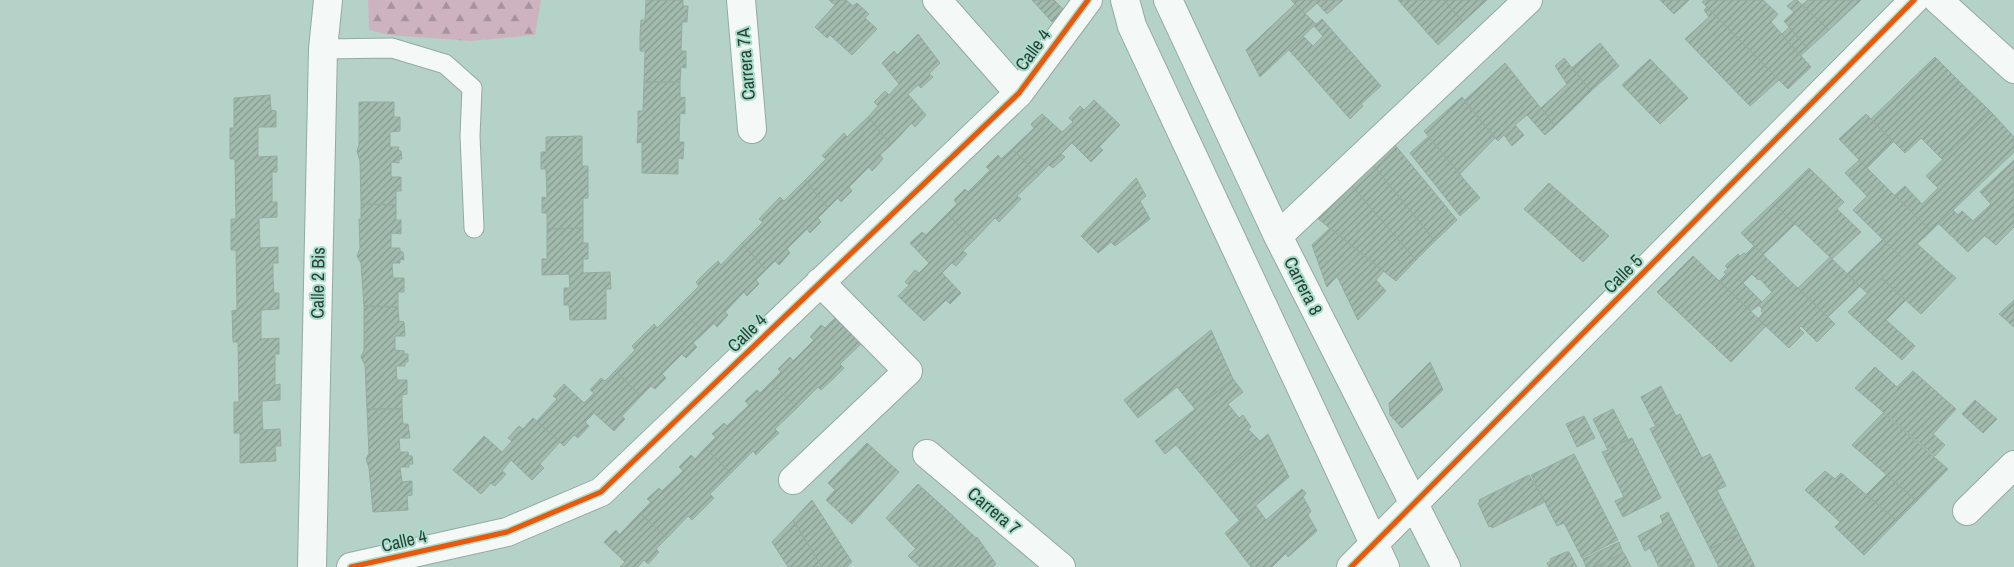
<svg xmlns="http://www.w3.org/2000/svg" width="2014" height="567" font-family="'Archivo Narrow',sans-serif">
	<defs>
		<pattern id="forest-firs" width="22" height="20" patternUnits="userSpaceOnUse" patternTransform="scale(1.25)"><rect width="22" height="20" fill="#cdb3c0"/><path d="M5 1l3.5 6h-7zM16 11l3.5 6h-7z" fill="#a7939d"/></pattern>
		<pattern id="building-hatch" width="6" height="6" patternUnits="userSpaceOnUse" patternTransform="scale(1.25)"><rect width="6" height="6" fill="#a2bbae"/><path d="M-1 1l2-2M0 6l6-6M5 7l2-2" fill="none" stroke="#84998f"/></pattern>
	</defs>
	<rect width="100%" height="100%" fill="#b5d2c8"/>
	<path fill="url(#forest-firs)" d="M368,0h173l-6,35 -64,6 -83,-6 -19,-5z"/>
	<path fill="url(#building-hatch)" stroke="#96aaa0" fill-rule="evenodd" d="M646,0h37v6h5l-1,16h-5l-1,29h5v17l-5,-1 -1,15h-36l1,-31h-5v-15l1,-16h4z
		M829,0h17l7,6 4,-3 12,11 -4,4 12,11 -25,26 -22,-20 -3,3 -12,-11 20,-22z
		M1032,0h22l10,10 -12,12z
		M1291,0h52l-16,14 -10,-11 -12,11z
		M1398,0h46l19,22 -25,23z
		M1444,0h43l-24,22z
		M1660,0h29l-15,14z
		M1704,0h59l15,14 -7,8 40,45 -23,22 -86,-87z
		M1794,0h3l32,30 -21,19 -24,-28 10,-9 -7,-6z
		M1808,0h53l-32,30 -27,-25z
		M1295,4l21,20 -56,53 -14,-27z
		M1707,7l72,73 -29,26 -65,-67 24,-22 -5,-7z
		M1322,19l59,67 -20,18 2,2 -13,13 -61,-69 14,-14 10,10 10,-10 -9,-10z
		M1789,27l19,22 -8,7 -18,-22z
		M918,34l22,29 -11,11 4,3 -12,11 -3,-3 -10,9 18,21 -11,12 -3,-4 -21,22 -23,-28 10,-11 -4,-4 11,-11 4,4 10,-11 -17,-21 12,-12 3,4z
		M1600,43l19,23 -28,25 -19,-23z
		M1935,57l25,25 -64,62 -25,-25z
		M1564,58l27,33 -36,35 -14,-18 26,-24 -12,-18z
		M1650,59l38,39 -28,26 -38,-39z
		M1505,63l50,63 -10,9 -18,-20 -12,10 9,10 -12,11 -8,-11 -6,6 -34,-40z
		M644,82h36v16l5,-1v17l-5,-1 -1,29h5l-1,17 -5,-1v16l-36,-1v-31l-5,1 1,-16v-16h5z
		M1960,82l31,30 -49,47 -21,-21 -16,15 -9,-9z
		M270,95l1,15 5,1v16h-18v30l19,-1v16h-5v30h5v15l-18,1 1,30 18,-1v16h-5v15l1,15h5v16l-18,1v29l18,-1v16h-4v31l5,-1v16l-18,1v15l1,14 17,-1 1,17h-6l1,15 -36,2v-30h-6v-31h5l-1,-60h-5l-1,-31 5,-1 -1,-60h-5v-31h5l-1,-60h-5v-31h4v-30z
		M1462,97l33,41 -35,36 -36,-43z
		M1094,100l26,25 -21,22 4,3 -12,12 -19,-19 -11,11 4,3 -12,11 -4,-3 -10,10 -27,-26 22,-21 -3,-4 11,-10 20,18 11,-10 -4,-4 11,-12 4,4z
		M359,102h35v15h6v14l-10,1v15h9l-1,3 3,1 1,8h-3v4l-8,-1v15h10v14h-5v14l-35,-1 -1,-43 -3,-10 2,-6z
		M1991,112l23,25v15l-83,79 -36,-36 10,-9 17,18 16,-16 -12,-12z
		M1866,114l27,28 -26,26 -28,-29z
		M868,117l23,28 -11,10 3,4 -11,12 -3,-4 -20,20 3,4 -11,11 -3,-4 -10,10 -23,-28 21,-21 -4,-3 22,-23 3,4z
		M582,136v30h6v32h-5v30l-36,1v-16h-5v-16l5,1 -1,-29h-5v-17h5v-15z
		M1428,137l52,61 -20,18 -50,-63z
		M1395,145l62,75 -22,21 -62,-76z
		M1012,149l27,26 -22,21 4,3 -22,23 -4,-4 -21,22 -27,-26 10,-10 -3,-4 11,-11 3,3 22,-22 -4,-3 12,-12 3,4z
		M1859,160l22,22 -14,14 -22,-23z
		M2014,160v47l-46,45 -29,-28 14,-14 5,5 4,-4 11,10 18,-17 -11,-12z
		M1373,165l62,76 -19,19 -65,-75z
		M1809,168l35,34 -7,7 24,23 -29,27 -59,-56z
		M1136,178l10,18 -6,5 10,18 -35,27 -4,-4 -13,11 -17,-17z
		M805,180l23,28 -10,10 3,4 -11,11 -3,-4 -20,20 3,4 -11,12 -4,-4 -9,9 -24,-27 21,-21 -4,-3 21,-22 4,4z
		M1881,182l50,49 -29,27 -49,-48z
		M1549,183l60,53 -26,26 -59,-53z
		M1351,185l65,75 -20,21 -80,-64z
		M1773,203l22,21 -32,31 -22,-22z
		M361,204l35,1v15h5v14l-10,-1v15h9v3l3,1 1,8 -4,-1v4h-8l1,15h11v14h-6v15l-34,-1 -3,-43 -4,-7 3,-8 -1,-29h2z
		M2014,207v20l-18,18 -11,-9z
		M947,214l27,26 -11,11 4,3 -11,12 -4,-3 -10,10 19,20 -11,11 -4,-4 -22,21 -26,-25 11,-11 -4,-3 10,-12 4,3 10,-10 -19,-20 12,-11 4,3z
		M583,228v15h5v16h-5v14l27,-1 1,17h-5v30l-36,1 -1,-15h-5v-17h6l-1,-14 -27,1v-16h5v-30z
		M1330,228l30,24 -33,35 -15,-42z
		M1883,239l19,19 -35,35 -20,-19z
		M742,243l24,27 -10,10 3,4 -12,12 -3,-4 -19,20 3,3 -11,12 -3,-4 -10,10 -26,-26 21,-21 -3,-4 11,-11 11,-10 3,4z
		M1917,244l39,34 -35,36 -39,-35z
		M1754,246l81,78 -18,18 -16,-16 -2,2 5,5 -15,15 -31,-29 5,-6 -2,-2 1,-2 -3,-4 -8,6 -32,-30 7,-7 -2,-2 4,-3 -3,-3 13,-12 2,2 4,-3 2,1zM1752,274l6,6 2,-1 12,13 -10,10 -24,-24 5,5z
		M1360,252l24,19 -8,9 10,11 -28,29 -21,-44z
		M1693,256l73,70 -35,36 -74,-70z
		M1830,257l30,29 -32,31 -30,-29z
		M1882,279l24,21 -34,34 -24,-22z
		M2014,300v27l-15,-13z
		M364,306l34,1 1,14 5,1 1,14h-10v14l9,1v3h4v8h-3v4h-9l1,14h10v14l-5,1v14h-35l-2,-44 -4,-8 3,-7z
		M678,307l26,26 -11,10 4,4 -11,11 -4,-4 -20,20 4,4 -11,11 -4,-3 -10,10 -26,-25 20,-21 -3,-4 22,-22 3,4z
		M835,318l27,25 -22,21 4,4 -11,11 -12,11 -3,-3 -21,21 -26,-26 10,-10 -3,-3 12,-12 3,4 21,-21 -4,-3 11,-12 4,3z
		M1886,320l29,26 -13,14 -30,-26z
		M1211,330l22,49 -38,30 -18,-22 -39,31 -14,-18z
		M1430,362l13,28 -41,38 -12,-13 -1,-12z
		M1875,367l22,20 16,-16 43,38 -23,25 12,11 -10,11 -80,-68z
		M615,371l26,25 -19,20 3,3 -11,12 -20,-18 -9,9 4,4 -11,12 -4,-3 -10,11 -27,-25 20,-22 -4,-3 11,-12 20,19 10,-10 -4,-3 11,-12 4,3z
		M1233,379l10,13 -15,12 11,14 4,-3 8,12 -3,2 12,12 -50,44 -34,-40 -11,9 -10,-13z
		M771,382l26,26 -22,21 4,4 -12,11 -11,11 -3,-4 -22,22 -26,-25 11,-11 -4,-3 12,-11 3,3 22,-21 -4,-4 12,-11 3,3z
		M1661,386l15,30 4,-2 22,44 8,-4 16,32 -9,4 22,44 -29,15 -60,-120 9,-5 -4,1 -14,-28z
		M1975,400l22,19 -14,14 -21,-19z
		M367,409h35l1,15h5l2,14h-11l1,14h8l1,4h3l1,8h-4v3h-9l2,15 10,-1v14l-5,1 1,14 -35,2 -4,-44 -3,-9 3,-6z
		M1613,409l15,30 -17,9 21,-10 29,60 -38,19 -8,-16 9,-4 -22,-45 6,-2 -15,-31z
		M1883,413l65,56 -31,32 -65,-56z
		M1584,416l11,22 -18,9 -11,-23z
		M533,418l27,24 -20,22 4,4 -12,12 -21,-20 -9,11 4,3 -11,12 -4,-3 -10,11 -28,-24 31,-34 18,16 10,-11 -4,-3 11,-12 4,3z
		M1268,434l21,43 -50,43 -29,-35z
		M867,443l32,29 -47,52 -26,-24 9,-10 -7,-7z
		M705,448l26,25 -21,21 4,4 -22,22 -4,-4 -21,22 -27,-25 11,-11 -4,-3 12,-11 3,3 21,-20 -4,-4 12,-12 4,4z
		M1574,454l44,86 -36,18 -18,-35 -7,3 -26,-51z
		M1825,471l10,8 6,-6 56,48 -33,34 -29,-28 5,-5 -35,-32z
		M1529,475l15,25 -1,3 -51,25 -1,-2 -2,1 -11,-24 2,-1 -1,-2z
		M1886,475l31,26 -20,20 -31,-26z
		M918,484l32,29 -34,36 -30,-31z
		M1302,489l4,4 -3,4 8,14 -3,4 9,16 -29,26 -2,-4 -14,14h-21l-26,-34 31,-27 10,14z
		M812,500l40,62 -5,5h-25l-29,-47z
		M1668,512l23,46 -18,9h-14l-9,-19 -5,3 -7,-15 25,-13 -3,-7z
		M640,513l27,25 -11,11 3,3 -11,12 -4,-4 -6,7h-18l5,-5 -21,-20 12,-12 3,5z
		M950,513l26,25 -25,29h-31l-12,-11z
		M793,520l4,7 25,40h-34l-16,-25z
		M1739,534l16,33h-36l-9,-18z
		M977,537l19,27 -3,3h-42z
		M1619,542l4,11 -29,14h-8l-3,-8z
		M1566,552h3l8,15h-28l-2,-4 4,-2 -1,-2z
		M1624,553l7,14h-35z
		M1691,558l4,9h-22l11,-6z"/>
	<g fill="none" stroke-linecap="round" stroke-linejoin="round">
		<g stroke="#93aaa2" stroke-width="21">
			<path id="service" d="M323,49l69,-1 53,16 27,24 -2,48 4,92"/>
		</g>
		<g stroke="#93aaa2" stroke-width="30">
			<path id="minor" d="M741,0l11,129
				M937,0l82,93
				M1125,0l7,26 253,541
				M1168,0l110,236 168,331
				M1938,0l76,69
				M1278,236l250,-236
				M927,454l134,113
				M793,480l115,-109 -88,-89
				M1967,511l47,-46
				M312,567l11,-518 5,-49
				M351,567l156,-35 94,-40 418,-399 69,-93
				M1351,567l563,-567"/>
		</g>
		<use href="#service" stroke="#f4f8f7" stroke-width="19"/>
		<use href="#minor" stroke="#f4f8f7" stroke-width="28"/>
		<g stroke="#a9decb" stroke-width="8">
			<path id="cycleway" d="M351,567l156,-35 94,-40 418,-399 69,-93
				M1351,567l563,-567"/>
		</g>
		<use href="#cycleway" stroke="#e8590c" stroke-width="5"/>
	</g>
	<g text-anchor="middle" stroke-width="4" stroke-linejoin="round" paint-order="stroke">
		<g font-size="18" fill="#2a4038" stroke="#a9decb">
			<text transform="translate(1033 50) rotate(-54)" y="6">Calle 4</text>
			<text transform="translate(746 64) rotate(-95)" y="6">Carrera 7A</text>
			<text transform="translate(1623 274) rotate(-45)" y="6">Calle 5</text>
			<text transform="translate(318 283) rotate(-89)" y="6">Calle 2 Bis</text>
			<text transform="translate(1303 286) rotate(63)" y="6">Carrera 8</text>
			<text transform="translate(747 333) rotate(-44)" y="6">Calle 4</text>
			<text transform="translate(994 511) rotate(40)" y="6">Carrera 7</text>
			<text transform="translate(404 541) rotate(-13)" y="6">Calle 4</text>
		</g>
	</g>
</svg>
